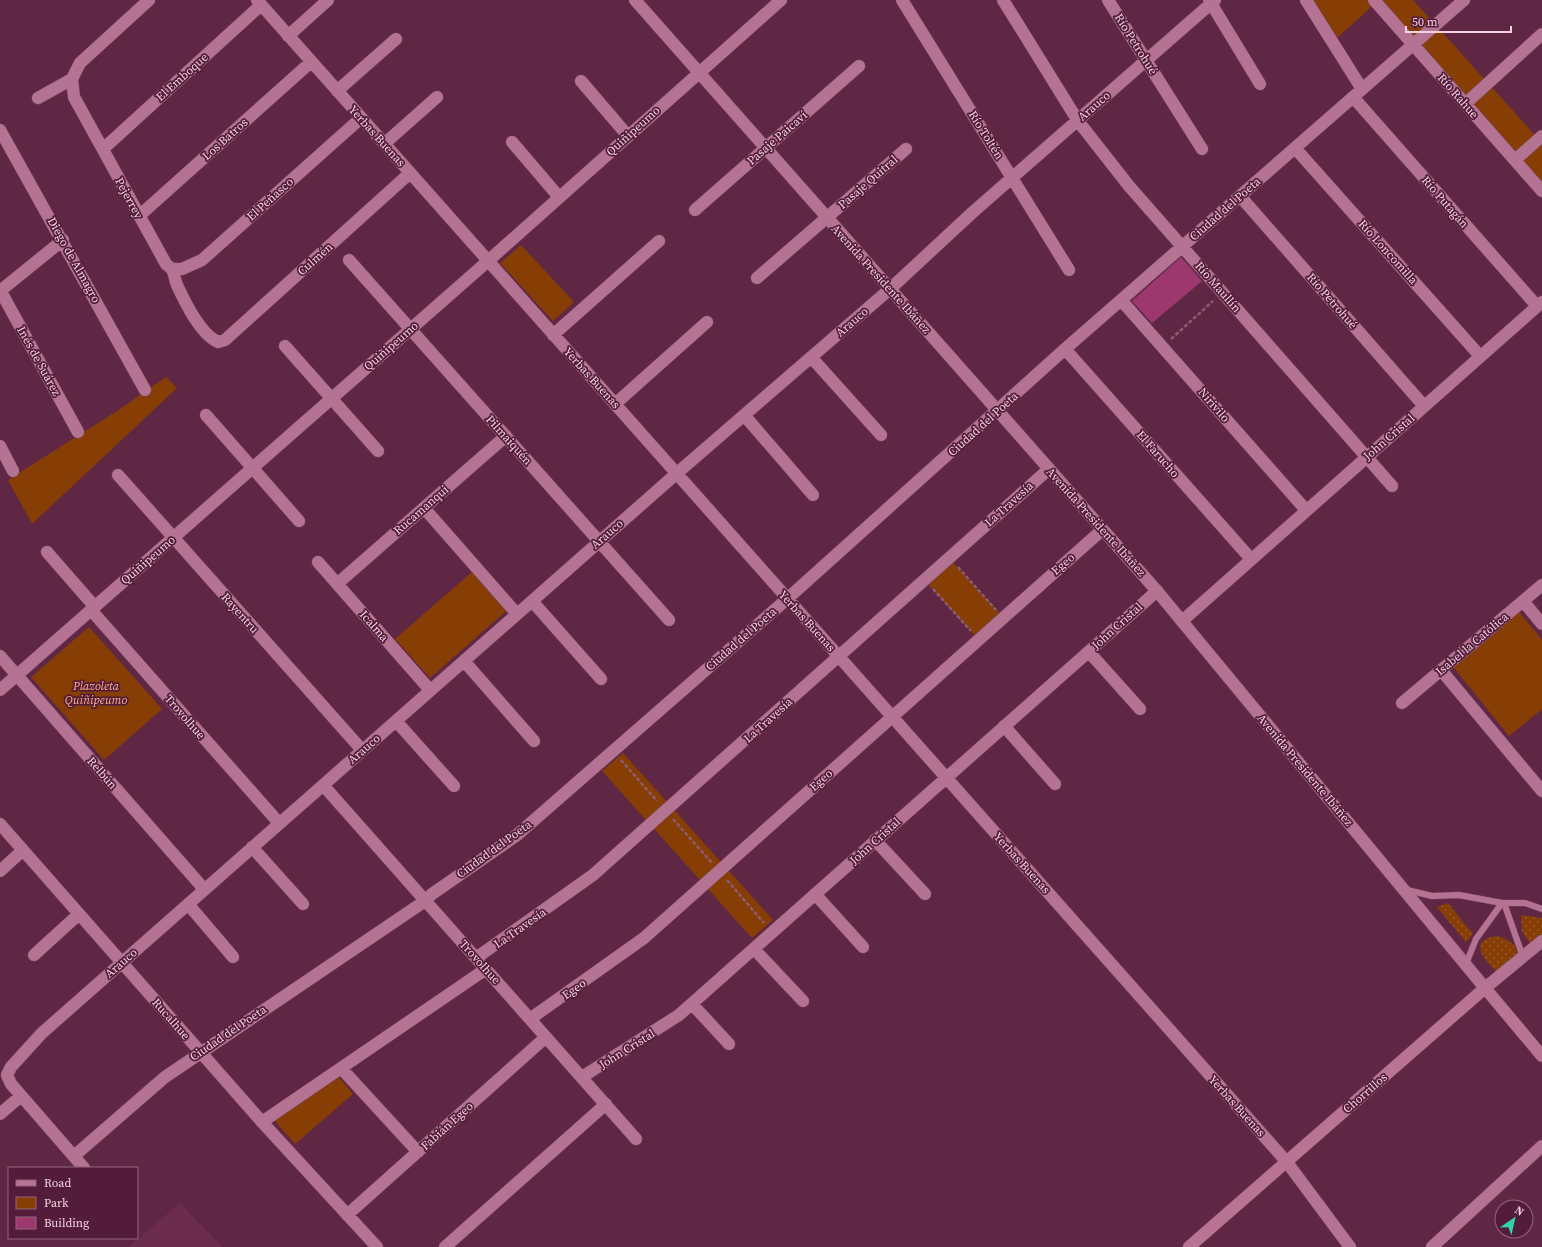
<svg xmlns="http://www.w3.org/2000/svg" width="1542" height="1247" font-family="'Source Serif 4',serif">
	<defs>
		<pattern id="grass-dots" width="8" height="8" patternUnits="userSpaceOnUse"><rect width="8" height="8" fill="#873e04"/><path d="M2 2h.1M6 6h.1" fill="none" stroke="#995928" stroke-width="1.8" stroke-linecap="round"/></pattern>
	</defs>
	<rect width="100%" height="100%" fill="#5f2744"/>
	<path fill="#6c2c4e" d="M180,1203l42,44h-93z"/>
	<path fill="url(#grass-dots)" d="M1448,903l25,31 -7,8 -29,-35z
		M1521,915l21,3v16l-12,9 -8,-11z
		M1497,936c8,2 26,10 18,22 -4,5 -13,10 -18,14 -12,-12 -31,-32 0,-36z"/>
	<path fill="#873e04" d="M1313,0h66l-42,38z
		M1380,0h33l129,143v42z
		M521,245l53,57 -21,19 -53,-58z
		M166,377l11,11 -145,136 -24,-44 109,-69z
		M949,558l54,59 -25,22 -54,-59z
		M472,572l34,39 -76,67 -35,-39z
		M1519,612l23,28v69l-33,27 -56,-69z
		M89,627l73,82 -58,51 -73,-83z
		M623,753l150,167 -21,18 -150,-167z
		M339,1077l14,17 -58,50 -21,-24z"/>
	<path fill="#9d386f" d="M1181,257l21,24 -50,42 -20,-22z"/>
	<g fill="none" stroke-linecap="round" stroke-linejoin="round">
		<g stroke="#784661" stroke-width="7">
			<path id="service" d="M1407,890l25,6 27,-1 43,8h23l17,6
				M1504,903l19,54
				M1466,964l10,-25 26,-36"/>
		</g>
		<g stroke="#784661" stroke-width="13">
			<path id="minor" d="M149,0l-69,63 -8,16 2,18 92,167c10,7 7,11 11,21 8,17 23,49 41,57l7,-2 185,-167
				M257,0l1029,1161
				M902,0l167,270
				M1003,0l75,121 51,65 263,300
				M1108,0l94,149
				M1209,0l51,84
				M1306,0l56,89
				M1374,0l168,191
				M288,36l40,-36
				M581,81l47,55
				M337,91l59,-52
				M1353,97l184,209
				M38,98l34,-19
				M1465,104l77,-70
				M0,130l145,260
				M512,142l47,55
				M384,144l53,-47
				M1295,148l185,208
				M103,149l158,-144
				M1515,160l27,-24
				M1240,196l184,210
				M695,210l164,-144
				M139,216l172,-154
				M349,260l320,360
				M173,269h9l20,-9 159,-142
				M757,278l149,-129
				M0,290l78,142
				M0,291l63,-51
				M1121,300l185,210
				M553,335l106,-94
				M285,346l93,105
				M1065,349l186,210
				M811,357l70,78
				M615,404l92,-82
				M206,415l93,106
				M744,415l69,80
				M0,446l13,25
				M118,475l244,275
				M424,508l93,106
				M47,552l48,55
				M318,562l112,128
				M337,584l169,-148
				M532,601l69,78
				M1523,601l19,23
				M91,610l188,213
				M1182,621l360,-319
				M1089,652l51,57
				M0,656l204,233
				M464,661l70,80
				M1441,670l101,121
				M1402,703l140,-118
				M396,721l58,65
				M1004,726l51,58
				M323,785l313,354
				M0,824l262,298 115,125
				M875,840l50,54
				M252,847l51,57
				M0,871l23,-21
				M815,894l48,53
				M188,904l45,53
				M754,949l49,52
				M34,955l45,-41
				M476,958l117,-83 456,-406
				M692,1004l37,40
				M530,1019l114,-81 458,-408
				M341,1068l77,84
				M582,1077l97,-62 478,-424
				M0,1114l21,-18
				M262,1122l224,-153
				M74,1156l91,-79 260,-176 7,-7 85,-59 16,-14 254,-222 278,-250 399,-349
				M84,1168l-73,-84 -4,-9 4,-8 31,-34 634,-559 214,-185 83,-77 242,-212
				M347,1215l199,-178
				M445,1247l161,-143
				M1432,1247l110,-101"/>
		</g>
		<g stroke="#784661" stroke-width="13">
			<path id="tertiary" d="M635,0l522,591 328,397 57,-47
				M0,690l488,-429 293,-261
				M1286,1161l64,86"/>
		</g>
		<g stroke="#784661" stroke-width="13">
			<path id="primary" d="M1189,1247l296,-259 57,68"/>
		</g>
		<path stroke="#8d5b74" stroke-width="2.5" stroke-dasharray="4 2" stroke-linecap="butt" d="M1171,339l42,-38
			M958,567l38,43
			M933,589l38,42
			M621,760l36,41
			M673,819l39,44
			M727,880l37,43"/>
		<use href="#service" stroke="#b47392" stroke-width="6"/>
		<use href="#minor" stroke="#b47392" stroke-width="12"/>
		<use href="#tertiary" stroke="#b47392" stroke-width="12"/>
		<use href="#primary" stroke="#b97494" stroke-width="12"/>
	</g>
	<g text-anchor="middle" stroke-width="3.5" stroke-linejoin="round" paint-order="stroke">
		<g font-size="12" fill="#f5d1e0" stroke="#531c3a">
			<text transform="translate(1136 44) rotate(58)" y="4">Río Petrohué</text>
			<text transform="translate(182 77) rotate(-42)" y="4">El Emboque</text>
			<text transform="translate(1458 96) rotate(49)" y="4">Río Rahue</text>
			<text transform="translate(1094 106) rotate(-41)" y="4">Arauco</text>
			<text transform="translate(633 131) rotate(-42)" y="4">Quiñipeumo</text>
			<text transform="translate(986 135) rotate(58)" y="4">Río Toltén</text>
			<text transform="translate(377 136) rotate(48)" y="4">Yerbas Buenas</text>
			<text transform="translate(777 138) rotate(-41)" y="4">Pasaje Paicaví</text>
			<text transform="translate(225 139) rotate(-42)" y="4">Los Batros</text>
			<text transform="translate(868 182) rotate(-41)" y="4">Pasaje Quitral</text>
			<text transform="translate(129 198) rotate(61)" y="4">Pejerrey</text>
			<text transform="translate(270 199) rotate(-42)" y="4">El Peñasco</text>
			<text transform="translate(1445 202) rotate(49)" y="4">Río Putagán</text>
			<text transform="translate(1225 209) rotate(-41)" y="4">Ciudad del Poeta</text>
			<text transform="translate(1388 252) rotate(48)" y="4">Río Loncomilla</text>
			<text transform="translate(315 259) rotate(-42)" y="4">Culmén</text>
			<text transform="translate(74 260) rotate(61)" y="4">Diego de Almagro</text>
			<text transform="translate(881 279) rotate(48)" y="4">Avenida Presidente Ibáñez</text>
			<text transform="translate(1218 287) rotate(49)" y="4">Río Maullín</text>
			<text transform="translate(1332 301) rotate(49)" y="4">Río Petrohué</text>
			<text transform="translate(852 322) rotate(-41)" y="4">Arauco</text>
			<text transform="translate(391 346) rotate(-41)" y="4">Quiñipeumo</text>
			<text transform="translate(39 361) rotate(61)" y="4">Inés de Suárez</text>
			<text transform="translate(592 378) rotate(48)" y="4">Yerbas Buenas</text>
			<text transform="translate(1214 405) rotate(49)" y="4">Nirivilo</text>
			<text transform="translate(983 424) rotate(-42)" y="4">Ciudad del Poeta</text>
			<text transform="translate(1389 437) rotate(-41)" y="4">John Cristal</text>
			<text transform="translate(509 440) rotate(48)" y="4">Pilmaiquén</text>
			<text transform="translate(1158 454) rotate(49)" y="4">El Farucho</text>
			<text transform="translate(1009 504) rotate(-42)" y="4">La Travesía</text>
			<text transform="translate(421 510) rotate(-41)" y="4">Rucamanqui</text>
			<text transform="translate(1096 522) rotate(48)" y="4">Avenida Presidente Ibáñez</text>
			<text transform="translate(607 534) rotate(-41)" y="4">Arauco</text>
			<text transform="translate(148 560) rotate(-41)" y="4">Quiñipeumo</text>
			<text transform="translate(1063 564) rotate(-41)" y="4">Egeo</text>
			<text transform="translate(240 613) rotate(48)" y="4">Rayentru</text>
			<text transform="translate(807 621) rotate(48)" y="4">Yerbas Buenas</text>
			<text transform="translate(374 626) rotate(49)" y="4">Icalma</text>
			<text transform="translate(1117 626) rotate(-42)" y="4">John Cristal</text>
			<text transform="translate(741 639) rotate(-41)" y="4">Ciudad del Poeta</text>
			<text transform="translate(1472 644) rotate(-40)" y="4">Isabel la Católica</text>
			<text transform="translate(185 717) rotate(49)" y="4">Trovolhue</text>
			<text transform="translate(768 720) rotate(-42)" y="4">La Travesía</text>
			<text transform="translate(364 749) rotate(-41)" y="4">Arauco</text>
			<text transform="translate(1305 770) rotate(50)" y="4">Avenida Presidente Ibáñez</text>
			<text transform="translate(102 773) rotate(49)" y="4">Relbún</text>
			<text transform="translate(821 780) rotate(-42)" y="4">Egeo</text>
			<text transform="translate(875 841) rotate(-42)" y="4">John Cristal</text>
			<text transform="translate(494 849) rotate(-36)" y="4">Ciudad del Poeta</text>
			<text transform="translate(1022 863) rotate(48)" y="4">Yerbas Buenas</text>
			<text transform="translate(520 928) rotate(-35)" y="4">La Travesía</text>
			<text transform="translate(480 962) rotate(48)" y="4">Trovolhue</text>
			<text transform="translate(121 963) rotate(-41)" y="4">Arauco</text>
			<text transform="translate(574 989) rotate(-35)" y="4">Egeo</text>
			<text transform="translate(171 1019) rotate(49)" y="4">Rucalhue</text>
			<text transform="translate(228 1033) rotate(-34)" y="4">Ciudad del Poeta</text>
			<text transform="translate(627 1049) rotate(-32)" y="4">John Cristal</text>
			<text transform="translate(1365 1093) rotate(-41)" y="4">Chorrillos</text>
			<text transform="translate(1237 1106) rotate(48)" y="4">Yerbas Buenas</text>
			<text transform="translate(447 1126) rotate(-42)" y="4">Fabián Egeo</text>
		</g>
		<g font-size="12" font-style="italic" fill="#fcb085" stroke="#531c3a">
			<text x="96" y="690">Plazoleta<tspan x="96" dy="14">Quiñipeumo</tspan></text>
		</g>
	</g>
	<rect x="8" y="1167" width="130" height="72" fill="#531c3a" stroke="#94647c"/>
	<rect x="16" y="1180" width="20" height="6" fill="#b97494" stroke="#94647c"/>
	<text x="44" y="1187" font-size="12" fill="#f5d1e0">Road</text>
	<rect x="16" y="1197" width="20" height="12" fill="#873e04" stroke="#94647c"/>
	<text x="44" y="1207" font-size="12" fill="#f5d1e0">Park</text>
	<rect x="16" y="1217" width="20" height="12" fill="#9d386f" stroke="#94647c"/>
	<text x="44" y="1227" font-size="12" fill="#f5d1e0">Building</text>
	<g transform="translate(1514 1219) rotate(34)"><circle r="19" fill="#531c3a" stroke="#94647c"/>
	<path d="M0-3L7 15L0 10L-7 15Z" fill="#31d4a9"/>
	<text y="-6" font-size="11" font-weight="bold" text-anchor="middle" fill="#f5d1e0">N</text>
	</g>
	<path d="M1406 26v6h105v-6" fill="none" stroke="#f5d1e0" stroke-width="2"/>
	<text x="1412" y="26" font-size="12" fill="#f5d1e0" stroke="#531c3a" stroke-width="3" paint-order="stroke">50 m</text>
</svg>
